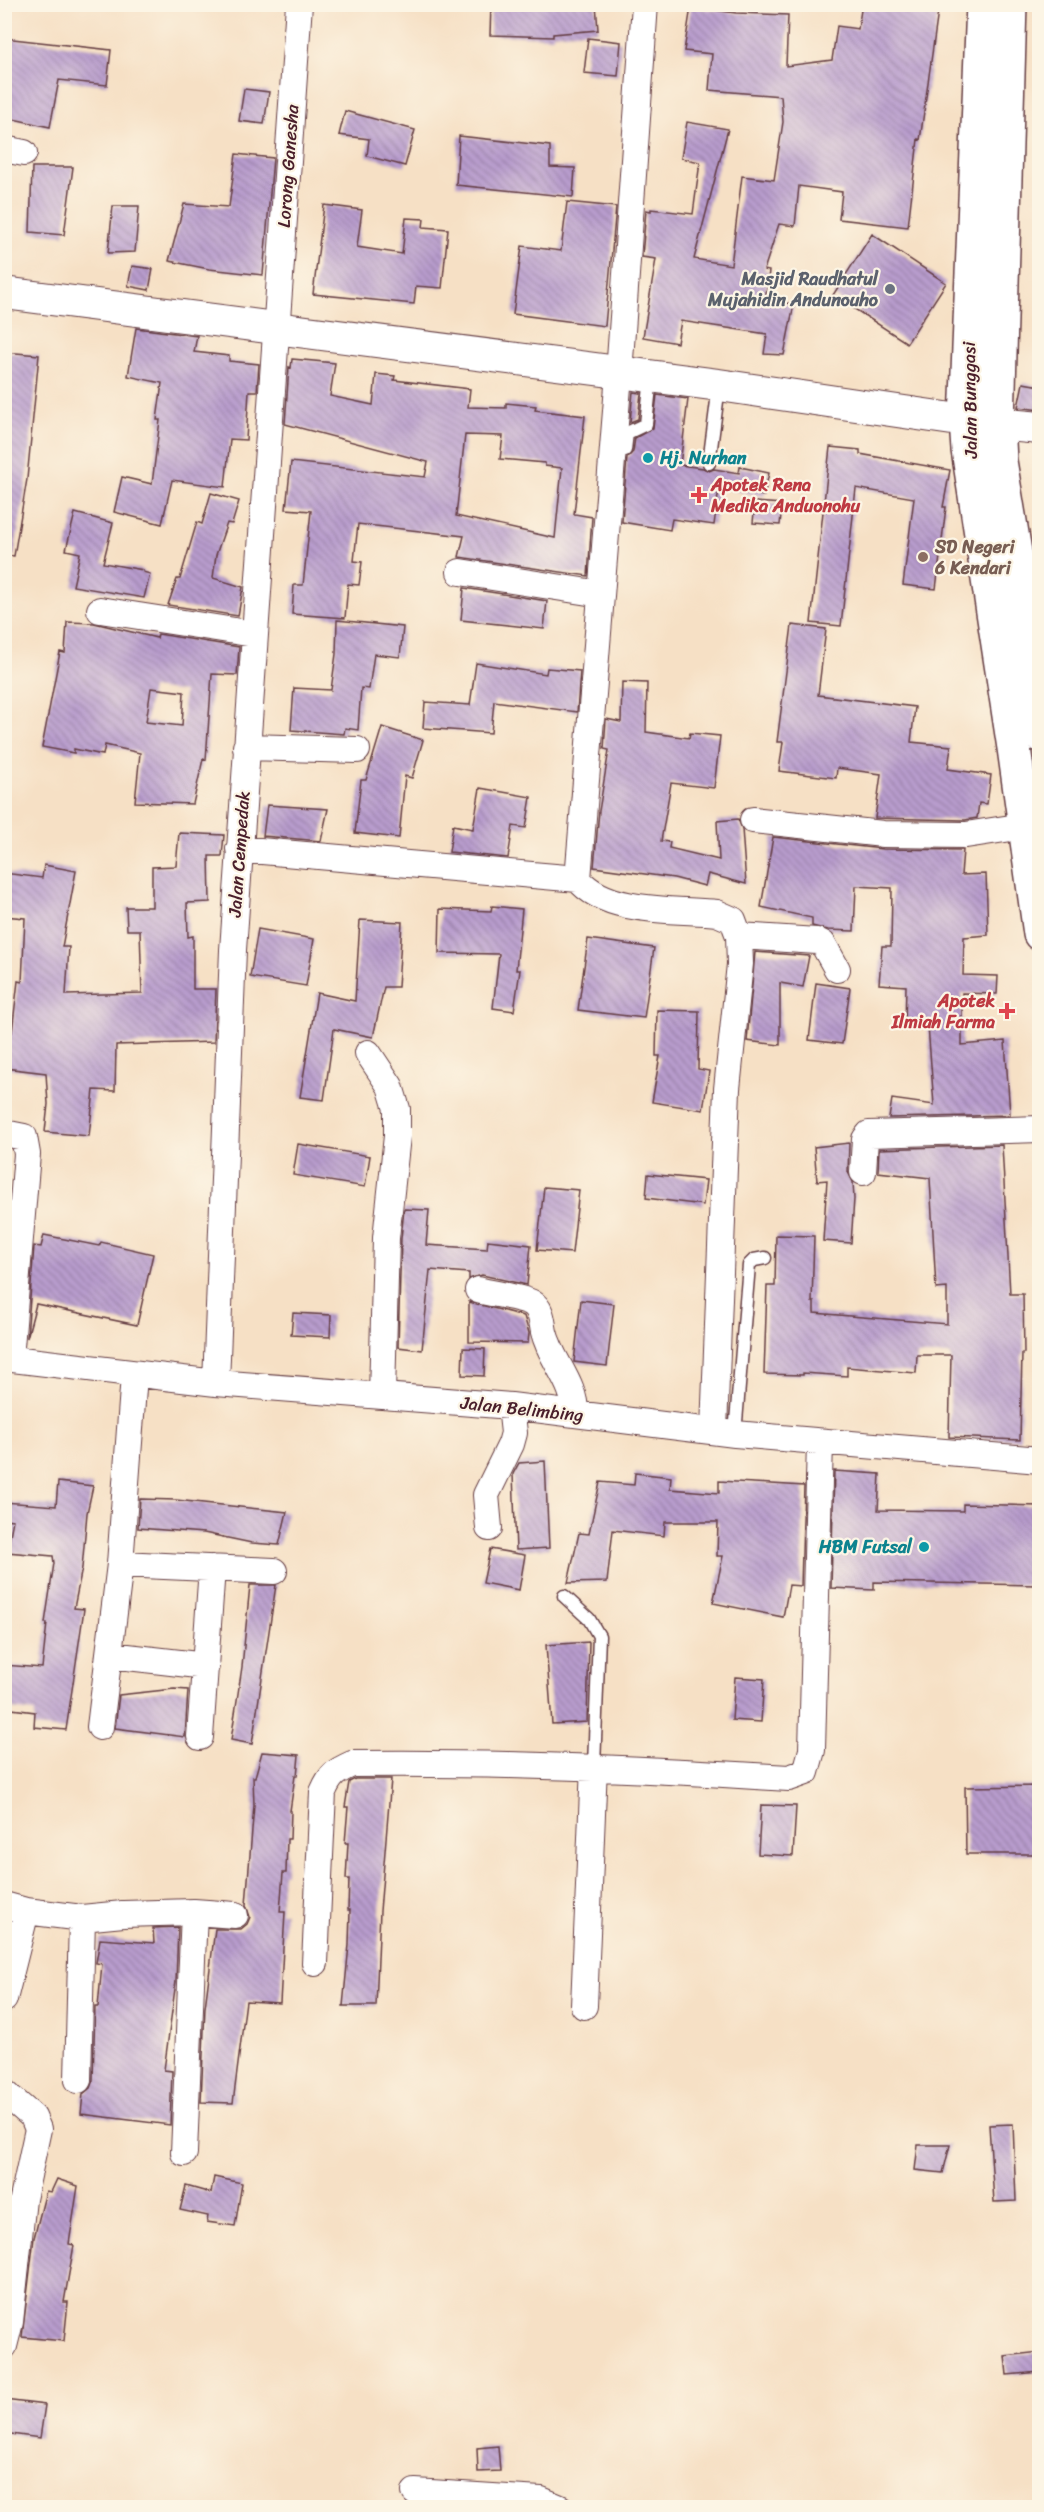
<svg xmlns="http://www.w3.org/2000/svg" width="1044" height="2512" font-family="Sriracha,sans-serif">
	<defs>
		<pattern id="building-back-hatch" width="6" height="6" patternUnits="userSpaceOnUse" patternTransform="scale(1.5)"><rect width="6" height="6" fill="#b89ccd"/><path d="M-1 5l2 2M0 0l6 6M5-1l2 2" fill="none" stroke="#987fa7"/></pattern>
	</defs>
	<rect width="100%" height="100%" fill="#fcf5e5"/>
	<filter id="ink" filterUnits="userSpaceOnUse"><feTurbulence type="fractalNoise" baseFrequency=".0167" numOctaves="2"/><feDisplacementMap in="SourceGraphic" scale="12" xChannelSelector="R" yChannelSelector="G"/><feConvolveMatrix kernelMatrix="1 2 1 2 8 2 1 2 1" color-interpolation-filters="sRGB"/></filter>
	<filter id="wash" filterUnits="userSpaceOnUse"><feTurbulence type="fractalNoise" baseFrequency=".008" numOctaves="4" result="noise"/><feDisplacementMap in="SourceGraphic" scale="24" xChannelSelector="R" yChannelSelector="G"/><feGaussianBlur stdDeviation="1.35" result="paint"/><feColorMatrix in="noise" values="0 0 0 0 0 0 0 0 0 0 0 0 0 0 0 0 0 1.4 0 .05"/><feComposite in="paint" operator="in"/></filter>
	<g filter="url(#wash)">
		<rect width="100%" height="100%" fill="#f6e0c5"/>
		<g id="blocks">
			<path fill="url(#building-back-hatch)" fill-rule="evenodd" d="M491,4h105l2,26 -45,4v3l-63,-2z
				M862,4h77l-19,136 -2,-1 -10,88 -69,-8 3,-27 -43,-6 -4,40 -16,-2 -15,46 5,1 -4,30 29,3 -10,51 -20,-1 3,-20 -86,-13 -4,22 -34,-6 13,-78 -14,-2 4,-47 5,1v-2l42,5 7,-52 -19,-4 6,-36 41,7 -34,130 37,6 11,-89 32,4 9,-58 -2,-26 -72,-6 3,-36 -28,-3 7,-44 45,6 52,2 -2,51 46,-6 5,-34 21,3z
				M4,38l107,12 -4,35 -48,-5 -9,47 -46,-10z
				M588,38l33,4 -3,34 -34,-3z
				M244,89l25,3 -5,32 -25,-3z
				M345,111l70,19 -10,36 -38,-10 2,-17 -30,-4z
				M459,136l91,10v21l25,1 -2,29 -117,-12z
				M236,154l37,4 -10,117 -54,-6 -40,-8 15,-57 45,3z
				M32,167h41l-9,68 -34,-3z
				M567,202l49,5 -11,119 -92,-12 9,-68 39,5z
				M324,205l38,5 -5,37 45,7 4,-36 18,1 -1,8 25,2 -6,59 -26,-2 -2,18 -101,-10z
				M113,206h26l-4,46 -27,1z
				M872,234l74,49 -39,60 -74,-48z
				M132,266l21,3 -4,21 -21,-4z
				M136,328l61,8 -3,16 35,4v5l30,3 -2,27h-8l-3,49 -16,-1 -5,48 -53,-7 -10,44 -48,-12 8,-35 30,7 8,-64h-3l5,-37 -34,-7z
				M4,352l35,3 -12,124 -13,77 -10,-1z
				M292,359l43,4 -5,33 43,9 3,-31 19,2 -1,4 76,9 -2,18 38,1v-5l30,3 -1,4 50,6 -11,98 18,3 -4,59 -129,-19 5,-21 -106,-12 -4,37 8,1 -3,23 -11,-1 -3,34 -53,-4 2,-29h9l8,-74 -25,-2 5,-47 134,15 3,-15 -143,-38 4,-57 2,1zM465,435l38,1 -3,23 45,4v3l17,2 -7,70 -99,-22z
				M1023,383l17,3v24l-22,-3z
				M633,392l8,1 -3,26 -8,3z
				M657,395l31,4 -8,66 23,3 6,3 5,-2 25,4 1,-6 29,6 -5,23 -45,-8 -5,37 -42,-6 -2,11 -48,-8 5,-64 6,-6 2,-14 18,-10z
				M830,447l30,3v4l90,16 -7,37h3l-10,82 -33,-4 11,-87 -58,-10 -15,138 -30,-3z
				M211,493l28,8 -7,23 -5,-1 -11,32 -3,23 30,9 -5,29 -70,-11 9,-26h3l17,-57 5,2z
				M755,502l27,2 -2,21 -27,-2z
				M75,513l38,10 -10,40 40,7v2l7,2 -6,24 -71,-12 7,-33 -14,-3z
				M464,588l83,13 -3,28 -83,-9z
				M337,620l66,7 -3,30 -26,-3 -5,35 -8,-1 -3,42 -13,-2 -1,6 -53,-4 3,-42 37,2 5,-36z
				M67,622l27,1 63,15 1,-4 81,13 -2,28 -25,-1 -6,86 -3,-1 -10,45 -58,-2 5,-49 -35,-8 -2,10 -29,-6v4l-32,-6 18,-95 5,1zM151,688l33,4 -2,34 -36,-4z
				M792,625l34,4 -8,66 97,12 -4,35 40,4 -3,23 43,6 -4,29 -8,-1 -2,15 -12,2 -90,-2 6,-44 -44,-6 -1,10 -57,-7 4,-29h-6z
				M476,663l70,11 1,-6 33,3 -3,41 -83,-11 -3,32 -68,-5 2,-26 45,3z
				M622,682l25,1 -1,49 43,6 1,-5 30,3 -6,52 -43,-5 -10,58 9,1 -1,6 50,12 -2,-39 21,-2 4,10 4,55 -38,-10 -3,12 -31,-8 -80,-11 5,-56 10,-61 -5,-1 2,-30 15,3z
				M382,727l41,13 -11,38 -7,-2 -6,62 -44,-5 6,-53h5z
				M480,788l51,9 -5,31 -13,-2 -5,32 -59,-6 4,-27 20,4z
				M267,805l61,4 -7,32 -58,-5z
				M179,833l45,2 -2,21h-13l1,46 -23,1 1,34 5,-1v53h23l-2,53 -98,3 -1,46 -21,-1 -5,46 -44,-4 3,-28 -2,-31 -41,-5 4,-37 3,1 6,-51 4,1 3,-64 -21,-2v-43l38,5 2,-13 32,6 -14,76h7l-3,48 76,-2 -2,-63h-13l-1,-23h26v-40l24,-1z
				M773,837l109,12 81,1 -2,25 25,-1 2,61 -24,2 -1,38 35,1 -1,18 -35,-1v52l43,-4 5,74 -121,3 3,-19 42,6 -6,-79h-23l1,-40 -27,-2 3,-38h9l1,-58 -36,-2 -2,45 -26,-1 -16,-4v-8l-51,-11z
				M492,906l30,3 -6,61h4l-6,41 -21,-3 6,-54 -60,-1 1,-44 51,2z
				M360,920l42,2 -4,65h-14l-11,50 -39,-8 -10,71 -24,-3 17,-104 38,8z
				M258,929l56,10 -8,47 -56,-9z
				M588,939l66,9 -10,70 -66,-8z
				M755,952l54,4 -6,31 -23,-4v62l-33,-4z
				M816,983l34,5 -8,56 -33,-4z
				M657,1010l42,1 -1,58 11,2 -6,39 -51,-8 8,-46h-4z
				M849,1143l-1,29 5,10 1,17 -3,44 -28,-2 4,-61 -10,1 -3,-34z
				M298,1144l72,12 -5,31 -72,-12z
				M1002,1145l8,149h13l1,59h-2l-2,87 -71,-3 2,-82h-34l-1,18 -69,-6v9l-44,-3v2l-39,-1 3,-88h8l1,-51 38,1 -2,66h2v11l133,11v-36l-11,1 -6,-111 -52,-6 1,-23z
				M648,1174l58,6 -3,25 -57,-7z
				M544,1187l35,3 -7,63 -35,-3z
				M404,1209l25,1 -3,35 61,4 1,-9 43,5 -4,40 -45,-10 -13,4v-6l-39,-3 -8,80 -24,-3 3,-108z
				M44,1235l55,11 2,-4 52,12 -16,71 -101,-21 -9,34 7,-92 7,1z
				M581,1300l33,4 -7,62 -33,-4z
				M469,1302l55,14 5,17 -1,10 -59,-1z
				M293,1313l38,2 -1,22 -39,-2z
				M463,1348l22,1 -1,27 -22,-1z
				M545,1461l4,87 -33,2 -3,-76 6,-11z
				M834,1471l46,3 -2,36 85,1v-7l77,2v79l-166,-3v8l-43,-2z
				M635,1473l36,4 -1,12 49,4v-12l85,5 -3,100 -12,-1 -6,32 -70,-14 10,-47h-6l1,-34h-53l-1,14 -51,-6 -6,52 -39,1 11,-50 10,1 11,-52 34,3z
				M58,1482l35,4 -6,27 -5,55 -8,40 10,1 -18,121 -32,-3 1,-15 -31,-4v-43l38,3 5,-45h-2l9,-60 -1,-7 -46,-4 6,-32 -9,-1v-17l52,4z
				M140,1499l36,1 111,12 -8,33 -27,-2 -48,-10 -66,-5z
				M490,1549l35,6 -6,35 -36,-7z
				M250,1585h26l-24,159 -21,-4 11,-73z
				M589,1642l-2,80 -35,2 -6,-79z
				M735,1677l29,2 -3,43 -29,-2z
				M174,1689l14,1 -3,47 -70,-9 4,-33z
				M262,1752l37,3 -2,21h-2l-5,35h1l-1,28h-3l-1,34h-3l-3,39h5l-5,91 -34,-2 -13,102 -32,-1 4,-94 10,-79h26l6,-5 3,-7 -4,-12 8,-100 -1,-28h2z
				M355,1779h36l-11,132 -4,95h-33l6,-61 1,-35h-2l1,-31h-3l2,-36h-3l3,-36h-3l4,-25z
				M1040,1786v68h-74l-1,-67z
				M761,1805l35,1 -3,50 -35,-2z
				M178,1927l-2,54 -12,89 8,1 -2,54 -89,-11 2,-20 7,-6 3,-8 2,-73h3l4,-43 -6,-1 4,-24 54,4 -1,-15z
				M1013,2124l3,77 -22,1 -5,-77z
				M918,2145h32l-7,28 -28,-3z
				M214,2177l28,6 -7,43 -28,-4 1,-6 -28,-6 6,-24 25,7z
				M57,2179l21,7 -9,58 5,1 -10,57h4l-4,39 -42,-4 12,-99 12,-47 5,1z
				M1040,2352v20l-33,3 -2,-19z
				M4,2400l41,5 -5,33 -36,-5z
				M498,2446l2,25 -22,1 -1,-24z"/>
		</g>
	</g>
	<g filter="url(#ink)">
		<use href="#blocks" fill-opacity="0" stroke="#643c42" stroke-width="1.5"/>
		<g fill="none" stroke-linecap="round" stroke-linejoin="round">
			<g stroke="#643c42" stroke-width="15">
				<path id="service" d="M625,450l2,-17 19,-9 5,-46
					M709,463l10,-77
					M735,1434l14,-169 5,-5 11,-2
					M564,1596l25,23 10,17 -5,130"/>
			</g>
			<g stroke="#643c42" stroke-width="28">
				<path id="minor" d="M645,4l-26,370 -41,505c28,35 97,30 139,34l16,7 6,16 1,28 -13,125 -13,341
					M4,149l20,4
					M460,572l141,22
					M100,610l154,24
					M246,747l111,3
					M753,820l130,14 83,1 58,-9
					M239,849l339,30
					M739,936l78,5 6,3 14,25
					M368,1053l22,33 7,23v27l-11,102 -4,158
					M4,1133l20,4 3,17 -17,205
					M863,1172l2,-33 4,-5 171,-5
					M478,1290c14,4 44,7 54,13 10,6 10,19 12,29 7,29 32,52 31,82
					M4,1358l212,25 295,23 224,28 305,26
					M216,1383l17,-433 66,-946
					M489,1528l-3,-33 25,-51 3,-11 -3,-27
					M120,1564l154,7
					M110,1655l96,11
					M100,1727l20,-163 14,-189
					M200,1737l12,-169
					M4,1905l22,6 56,7 41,-4 71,-2 41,3
					M315,1963l8,-171c7,-17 13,-21 29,-28 146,-2 291,5 437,14l17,-6 6,-22 8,-308
					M4,1999l22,-88
					M584,2006l10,-240
					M78,2080l4,-162
					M4,2092l29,25 5,12 -15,70 -13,123 -6,24
					M184,2153l10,-241
					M415,2492l126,8 19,8"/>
			</g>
			<g stroke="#643c42" stroke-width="34">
				<path id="tertiary" d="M4,293l715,92 247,36 74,7"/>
			</g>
			<g stroke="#643c42" stroke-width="36">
				<path id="trunk" d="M983,4l-17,417 2,29 46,298 26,186
					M1010,4l-12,419 2,38 17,103 23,171"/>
			</g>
			<use href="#service" stroke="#fff" stroke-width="12"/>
			<use href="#minor" stroke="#fff" stroke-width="26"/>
			<use href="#tertiary" stroke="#fff" stroke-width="32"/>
			<use href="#trunk" stroke="#fff" stroke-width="33"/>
		</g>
	</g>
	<circle fill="#6b7280" stroke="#fcf5e5" stroke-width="2" cx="890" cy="289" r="6"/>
	<g fill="#0f9aa8" stroke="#fcf5e5" stroke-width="2">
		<circle cx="648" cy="458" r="6"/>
		<circle cx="924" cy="1547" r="6"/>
	</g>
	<g fill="#e0444e" stroke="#fcf5e5" stroke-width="2">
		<path d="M696 486h6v6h6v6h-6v6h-6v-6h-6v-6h6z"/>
		<path d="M1004 1002h6v6h6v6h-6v6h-6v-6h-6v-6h6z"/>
	</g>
	<circle fill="#8d6e63" stroke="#fcf5e5" stroke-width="2" cx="923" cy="557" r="6"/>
	<g text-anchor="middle" stroke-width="4.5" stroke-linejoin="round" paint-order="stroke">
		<g font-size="18" fill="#4a1f2b" stroke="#fcf5e5">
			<text transform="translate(288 166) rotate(-86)" y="6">Lorong Ganesha</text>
			<text transform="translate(970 400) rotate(-91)" y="6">Jalan Bunggasi</text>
			<text transform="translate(239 854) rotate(-86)" y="6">Jalan Cempedak</text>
			<text transform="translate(522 1409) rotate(6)" y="6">Jalan Belimbing</text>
		</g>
		<g font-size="18" font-weight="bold" fill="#5b616d" stroke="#fcf5e5" text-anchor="end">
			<text x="878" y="285">Masjid Raudhatul<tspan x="878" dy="21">Mujahidin Andunouho</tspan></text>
		</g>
		<g font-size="18" font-weight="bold" fill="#0d838f" stroke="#fcf5e5" text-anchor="start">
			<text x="660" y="464">Hj. Nurhan</text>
			<text x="912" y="1553" text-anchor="end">HBM Futsal</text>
		</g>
		<g font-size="18" font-weight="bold" fill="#be3a42" stroke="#fcf5e5" text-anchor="start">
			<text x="711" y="491">Apotek Rena<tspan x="711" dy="21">Medika Anduonohu</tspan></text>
			<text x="995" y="1007" text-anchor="end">Apotek<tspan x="995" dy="21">Ilmiah Farma</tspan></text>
		</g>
		<g font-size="18" font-weight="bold" fill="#785e54" stroke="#fcf5e5" text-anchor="start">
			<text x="935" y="553">SD Negeri<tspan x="935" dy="21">6 Kendari</tspan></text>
		</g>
	</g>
	<rect width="1044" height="2512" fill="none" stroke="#fcf5e5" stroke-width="24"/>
</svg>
